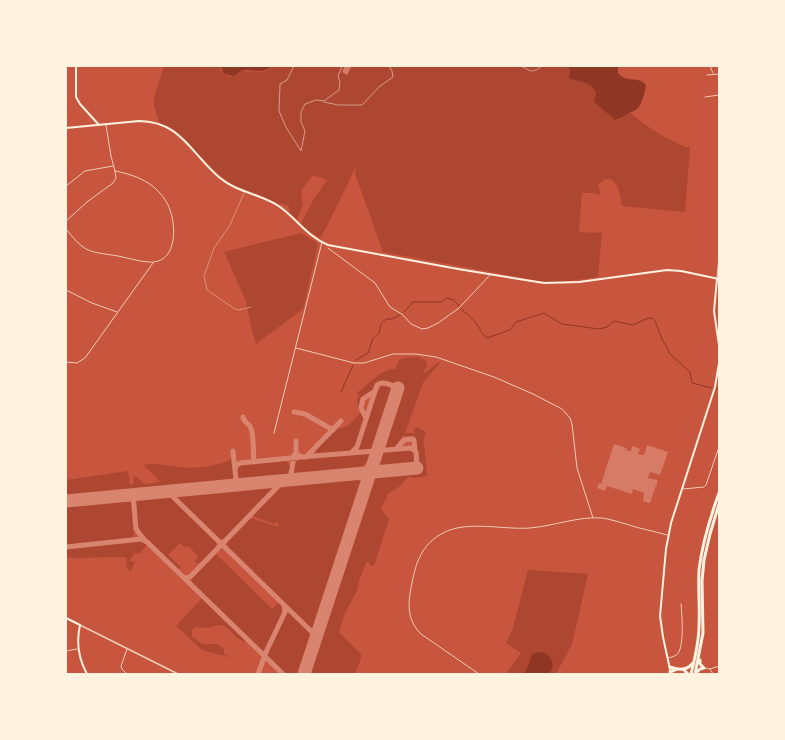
<svg xmlns="http://www.w3.org/2000/svg" width="785" height="740" font-family="'Asap Condensed',sans-serif">
	<rect width="100%" height="100%" fill="#c8553d"/>
	<path fill="#ae4732" d="M164,66h56c2,7 4,10 11,11l9,-6 23,1 11,-5h7l4,-1h280l5,3 -1,9c10,5 20,2 27,13l-2,9 1,3 20,17h3l11,-8c18,15 35,26 57,35h4l-5,65 -63,-6c-1,-12 -7,-39 -24,-21l3,10 -8,-2h-11l-3,39 23,1 -4,44 -35,5 -23,-1 -157,-29 -28,-78 1,-7 -30,61 -6,10 -11,-7 -8,-7 11,-22 15,-22 -14,-5 -12,16 2,14 -6,15 -7,-7 -2,-9 -1,2 -4,-2h-4l-46,-19 -15,-11 -46,-46 -13,-6 -5,-16v-9z
		M301,233l15,9 2,3 -15,64 -47,35 -4,-13 -6,-30 -22,-49z
		M410,357h9l7,4 1,5 -4,5 2,2 13,-11 2,1 -17,20 -18,50h10l-1,-4 3,-2 9,5 -3,10 1,1 3,33 -13,2 -6,-1 -8,9 -12,8 -7,15 8,10 -15,47h-3l-3,-4 -2,1 -7,18 -2,10 -12,22 -6,19 22,22v5l-6,15h-46l64,-196 4,-2 42,-4 -4,-36h-12l-8,11 -8,1 -3,-2 19,-58 -22,-6 -4,2 -5,8 -11,5 -3,9 -1,-7 2,-2 -2,-5 3,-1c10,-9 22,-22 35,-22l5,-10z
		M381,386l9,1 2,5 -18,55 -3,2 -11,1 -1,-1v-4l17,-51z
		M362,411l3,6 -9,27 -3,5 -6,3 -31,1v-3l20,-20 12,-4z
		M409,449l5,4 1,7 -3,3 -34,3v-2l5,-12z
		M365,453l4,1 2,4 -2,4 -4,1 -4,5 -63,6h-3l-2,-4 2,-7 5,-4z
		M232,458l2,19 -4,4 -164,15v-16l62,-9 2,14 4,-1 -1,-6 3,-2 8,8 16,-2 -16,-17c12,-3 22,1 34,2 15,2 42,0 54,-9z
		M286,461l4,5v6l-3,3 -45,5 -4,-2c-1,-6 -2,-10 4,-13z
		M356,478l3,3 4,-1 -47,144 -3,3h-3l-82,-79 -1,-5 24,-25 28,9 -1,-4 -2,-1 -1,2 -23,-8 32,-31z
		M270,486l2,2v2l-48,49h-7l-42,-42 2,-2z
		M167,495l4,2 45,45v5l-16,16h-4l-1,-2 3,-5 -10,-10 -2,2 -6,-5 -12,12 13,12 -3,2 -38,-37 -3,-6 -2,-24 3,-4z
		M128,499l3,4 3,30 -2,5 -66,7v-40z
		M141,541l6,4 -8,9 -5,-1 -4,8 5,1 -5,10 -3,-5 -1,-10 -60,1v-10z
		M216,554l56,55 7,-7 4,4v6l-19,39 -3,-1 -69,-67v-5z
		M528,570l60,4 -16,70 -16,30h-50l15,-21 -15,-10 6,-12z
		M202,598l44,43 -2,1 -5,-3 -12,-11 -5,-3 -7,1 -6,2 -14,-1 -3,3v7l11,7h15l6,5v5l5,3h-1l-26,-7 -26,-24z
		M289,612l22,23 -12,39h-14l-18,-19 19,-41z"/>
	<path fill="#8f3625" d="M221,66h52c-14,10 -21,1 -32,5 -3,1 -5,4 -8,5l-9,-2z
		M565,66h53v7c9,11 20,2 28,12 -1,7 -4,20 -10,25 -3,2 -7,2 -9,4 -4,2 -7,5 -12,6l-20,-17 -1,-3 2,-8c-7,-12 -17,-9 -27,-14l1,-9z
		M538,652c12,0 20,13 10,22h-24l4,-8 4,-12z"/>
	<g fill="none" stroke-linecap="round" stroke-linejoin="round">
		<path stroke="#8f3625" stroke-width="1" d="M461,309c5,4 10,8 14,13 5,6 6,11 12,16l23,-8 6,-8 28,-9 18,11 37,5 8,-2 7,-6 19,4 15,-7h4l3,3 7,18 6,10 1,4 21,19 2,11 20,5
			M404,312l9,-10h29l5,-4 7,2 5,6
			M356,360l12,-7 5,-15 6,-5 2,-9 5,-5h6l8,-4
			M717,388l2,2
			M341,392l12,-27"/>
		<path stroke="#d8846e" stroke-width="5" d="M294,412l11,2 28,16
			M243,417c1,6 6,6 8,11 3,8 2,25 3,34
			M366,418l-5,-10 2,-9 12,-8
			M296,441v13l6,3 109,-9 5,4 1,16
			M397,448l7,-8 8,-1 2,1 1,11
			M352,452l5,-5 20,-62c6,-4 14,-1 19,3l1,4
			M306,457l35,-36
			M235,469l2,-4 3,-2 61,-6
			M291,472l3,5 4,2
			M285,480l6,-5 3,-20
			M272,481l4,3v4
			M233,485l3,-5 -3,-29
			M167,491l147,143 2,4
			M133,494l3,35 9,12
			M66,547l75,-8 5,2 137,133
			M183,577l4,1 4,-2 91,-94 4,-2
			M258,674l9,-24 18,-38 -1,-7"/>
		<path stroke="#d8846e" stroke-width="13" d="M66,501l351,-33
			M304,674l94,-286"/>
	</g>
	<path fill="#d67c66" d="M345,66l6,1 -4,8 -5,-3z
		M614,444l10,3v2l1,-1h2l-1,2 5,1 1,-5 8,3 -2,5 3,1h3l3,-10 21,7 -8,23 -10,-3 -2,6 9,2v5h-1l-6,18 -7,-2 1,-8 -11,-4 -1,5 -25,-8 -2,5 -8,-3 2,-5 2,1z"/>
	<g fill="none" stroke-linecap="round" stroke-linejoin="round">
		<path stroke="#fff3e0" stroke-width="0.5" d="M294,66l-7,14 -7,4 -1,27 7,16 15,24 4,-20 -4,-9v-10l4,-8 11,-4 8,1 15,-11 1,-8 -2,-6 4,-10
			M521,66c10,5 11,8 21,0
			M324,102l14,3h24l17,-18 14,-10 -1,-6 -3,-5"/>
		<path stroke="#f1ccb7" stroke-width="0.5" d="M244,193l-14,32 -16,23 -10,28 3,14 28,19 4,1 12,-3"/>
		<path stroke="#f1ccb7" stroke-width="1" d="M710,66l3,7
			M707,75l12,-1
			M705,97l14,-2
			M66,186l19,-15 28,-5
			M66,221l21,-19 26,-19 3,-5 -1,-7
			M66,229c20,25 22,22 52,27 10,2 27,7 36,6 23,-3 22,-36 16,-52 -2,-7 -8,-15 -13,-20 -11,-11 -27,-16 -42,-19l-4,-15 -5,-31
			M328,248l47,35 15,24 13,8 8,9 11,5 6,-1 10,-5 21,-15 31,-33
			M66,290l26,13 25,9
			M296,348l58,15h10l29,-9h23l20,3 58,20 39,17 29,15 8,9 2,6 5,44 16,50
			M66,362l11,1 8,-5 68,-95
			M274,433l48,-191
			M683,489l21,-2 2,-2 13,-38
			M66,651l11,-2
			M668,658c4,-1 9,-2 11,-6 5,-10 3,-37 2,-48
			M704,668l6,1 9,-3
			M710,669l3,5
			M127,674l-5,-5 -1,-3 6,-17
			M479,674l-58,-40c-15,-15 -13,-32 -9,-51 4,-21 10,-39 31,-50 24,-13 60,-3 87,-5 24,-2 49,-12 72,-10 8,1 16,4 24,6 14,5 28,7 41,11"/>
		<path stroke="#f1ccb7" stroke-width="1.5" d="M717,279l2,-20
			M80,625l98,49"/>
		<path stroke="#fff3e0" stroke-width="2" d="M76,66v31l4,7 19,21
			M66,128l73,-7c42,0 53,34 81,57 18,15 42,16 60,29 17,12 28,30 48,38l130,24 86,14 35,-1 88,-12 14,1 38,8
			M717,279l-3,32 5,34
			M66,618l14,7c-4,18 -2,33 7,49
			M671,674l-8,-37 -3,-21 6,-67 5,-26 44,-136 4,-24"/>
		<path stroke="#fff3e0" stroke-width="3" d="M670,667c8,3 17,4 23,-4
			M683,669l5,5
			M670,672l7,-3
			M697,672l3,-3 4,-1 -4,-4v-4
			M691,674c4,-16 8,-32 8,-48 1,-19 -1,-37 0,-56 3,-26 11,-52 20,-77
			M695,674l8,-41 -1,-52 2,-21 6,-26 9,-30"/>
	</g>
	<rect width="785" height="740" fill="none" stroke="#fff3e0" stroke-width="134"/>
</svg>
